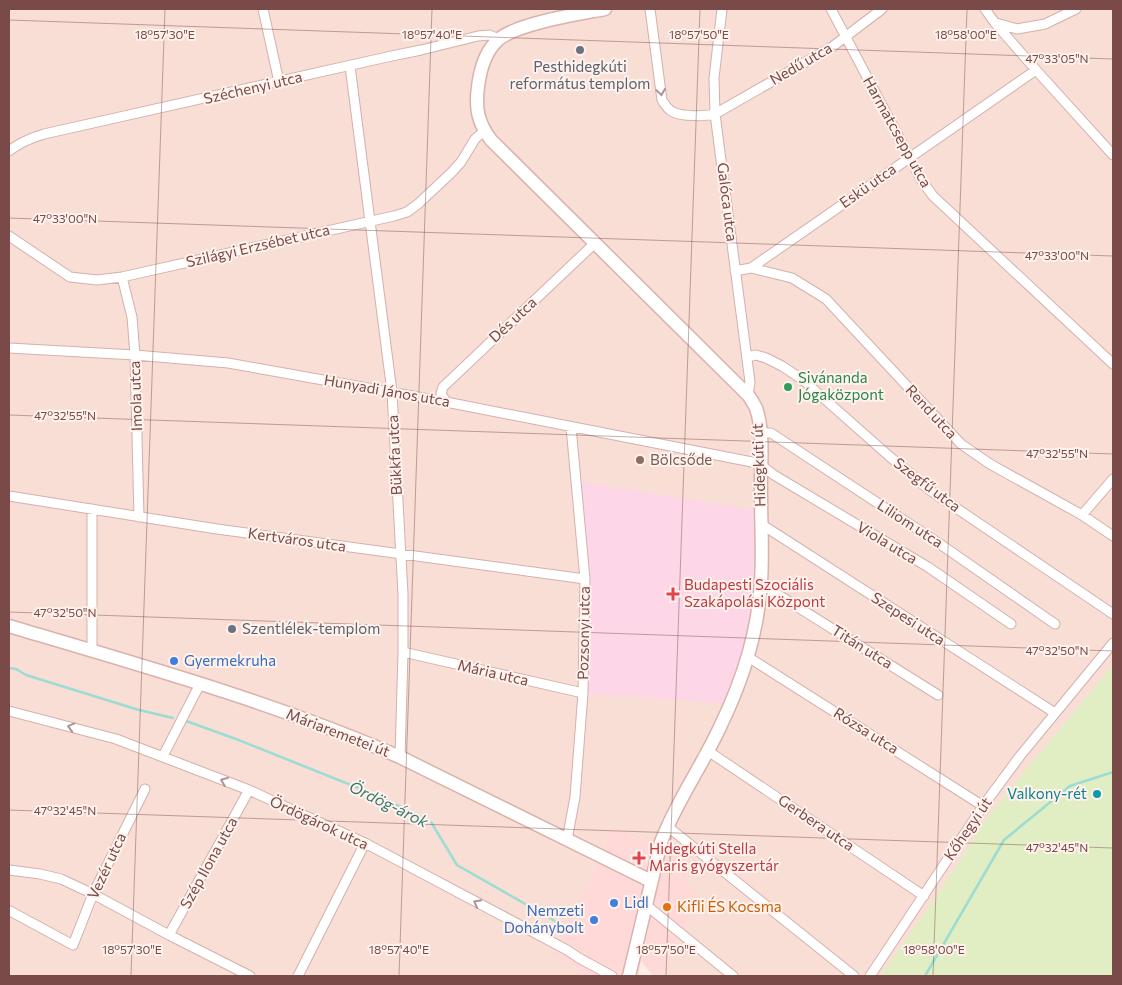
<svg xmlns="http://www.w3.org/2000/svg" width="1122" height="985" font-family="Commissioner,sans-serif">
	<rect width="100%" height="100%" fill="#feece5"/>
	<path fill="#f8ded5" d="M9,9h1104v656l-121,146 -60,92 -52,73h-223l8,-9 36,-69 -17,-12 -70,-60 -15,37 -46,93 27,14 -5,6h-566z"/>
	<path fill="#ffd8d8" d="M613,826l57,26 16,16 -1,18 16,12 -36,69 -8,9h-4l-12,-15 -3,15h-63l4,-7 -27,-13 47,-93z"/>
	<path fill="#fdd7e7" d="M576,481l185,30v73l-31,120 -147,-11v-44z"/>
	<path fill="#e1edc2" d="M1113,665v311h-233l52,-73 60,-92z"/>
	<g fill="none" stroke-linecap="round" stroke-linejoin="round">
		<path stroke="#9cdcd3" stroke-width="2.5" d="M9,668l7,1 10,6 113,35 34,8
			M186,721l50,18 145,58 50,25 26,43 107,61
			M925,976l79,-136 66,-54 43,-14"/>
		<g stroke="#d3b1ac" stroke-width="11">
			<path id="street" d="M263,9l16,73
				M650,9l12,91c3,5 6,10 11,12 9,5 33,4 42,2l117,-67 50,-38
				M722,9l-8,69 1,36 35,268 -2,13
				M831,9l91,172 11,15 180,168
				M985,9l10,14 41,47 77,85
				M996,23l21,6 28,-5 31,-15
				M350,66l42,326 11,202v58l-3,105
				M9,151c10,-8 22,-13 35,-17l343,-77 34,-7 57,-14 11,-1 10,4
				M9,236l61,41 27,3 25,-3 272,-61 13,-4 11,-8 34,-32 9,-10 14,-23 9,-8
				M751,268l285,-198
				M735,271l16,-3 41,10 34,21 135,145 29,20 92,51 31,21
				M122,277l10,40 3,38 4,162
				M9,348l126,7 93,8 218,39 306,60 9,3 13,10 154,92 83,57
				M747,357l9,-2 10,3 16,8 21,14 86,76 42,35 182,123
				M446,402l-5,-8 2,-7 152,-144
				M760,433h11l169,111 115,80
				M9,496l208,33 368,50
				M92,509v142
				M1082,515l31,-36
				M761,524l294,189
				M761,584l177,111
				M403,652l180,41
				M748,657l235,149
				M9,711l107,28 133,51 116,53 202,107 12,8 33,18
				M708,751l216,145
				M163,756l37,-72
				M667,826l187,150
				M567,840l8,-43 8,-104 2,-114 -14,-152
				M9,870l31,4 21,5 32,15 76,41 81,41
				M646,905l87,71
				M10,911l63,34 20,-51 52,-105
				M169,935l80,-145
				M298,976l67,-133
				M870,976l113,-170 37,-50 93,-113"/>
		</g>
		<g stroke="#d9b2ac" stroke-width="15">
			<path id="secondary" d="M605,9c-26,5 -86,14 -106,30 -13,11 -19,31 -21,48 -3,21 0,36 13,53l257,255c3,4 6,9 8,13 9,26 4,60 5,87 0,29 2,58 0,87 -3,51 -19,100 -41,145 -18,39 -44,75 -59,115l-32,134
				M9,626c131,39 264,76 391,131l251,124"/>
		</g>
		<use href="#street" stroke="#fff" stroke-width="9"/>
		<use href="#secondary" stroke="#fff" stroke-width="12"/>
	</g>
	<defs><path id="oneway-chevron" d="M-2-3.5L2.5 0L-2 3.5" fill="none" stroke-width="1.6" stroke-linecap="round" stroke-linejoin="round" transform="scale(1.25)"/></defs>
	<g stroke="#af9291">
		<use href="#oneway-chevron" transform="translate(661 92) rotate(82)"/>
		<use href="#oneway-chevron" transform="translate(71 727) rotate(-165)"/>
		<use href="#oneway-chevron" transform="translate(224 781) rotate(-158)"/>
		<use href="#oneway-chevron" transform="translate(477 903) rotate(-152)"/>
	</g>
	<path fill="none" stroke="#794a47" stroke-width="1" stroke-opacity="0.45" d="M9,20l1104,39M9,218l1104,38M9,415l1104,39M9,612l1104,39M9,810l1104,38M131,976l34,-967M399,976l33,-967M666,976l34,-967M933,976l34,-967"/>
	<g fill="#6b7280" stroke="#fff2ed" stroke-width="2">
		<circle cx="580" cy="50" r="5"/>
		<circle cx="232" cy="629" r="5"/>
	</g>
	<circle fill="#2e9e5b" stroke="#fff2ed" stroke-width="2" cx="788" cy="387" r="5"/>
	<circle fill="#8d6e63" stroke="#fff2ed" stroke-width="2" cx="640" cy="460" r="5"/>
	<g fill="#e0444e" stroke="#fff2ed" stroke-width="2">
		<path d="M670.5 586.5h5v5h5v5h-5v5h-5v-5h-5v-5h5z"/>
		<path d="M636.5 850.5h5v5h5v5h-5v5h-5v-5h-5v-5h5z"/>
	</g>
	<g fill="#3f7fe0" stroke="#fff2ed" stroke-width="2">
		<circle cx="174" cy="661" r="5"/>
		<circle cx="614" cy="903" r="5"/>
		<circle cx="594" cy="920" r="5"/>
	</g>
	<circle fill="#0f9aa8" stroke="#fff2ed" stroke-width="2" cx="1097" cy="794" r="5"/>
	<circle fill="#e8710a" stroke="#fff2ed" stroke-width="2" cx="667" cy="907" r="5"/>
	<g text-anchor="middle" stroke-width="4" stroke-linejoin="round" paint-order="stroke">
		<g font-size="15" fill="#794a47" stroke="#fff2ed">
			<text transform="translate(801 64) rotate(-30)" y="5">Nedű utca</text>
			<text transform="translate(253 88) rotate(-13)" y="5">Széchenyi utca</text>
			<text transform="translate(897 132) rotate(61)" y="5">Harmatcsepp utca</text>
			<text transform="translate(868 186) rotate(-35)" y="5">Eskü utca</text>
			<text transform="translate(727 202) rotate(83)" y="5">Galóca utca</text>
			<text transform="translate(258 246) rotate(-13)" y="5">Szilágyi Erzsébet utca</text>
			<text transform="translate(513 320) rotate(-43)" y="5">Dés utca</text>
			<text transform="translate(387 391) rotate(10)" y="5">Hunyadi János utca</text>
			<text transform="translate(136 396) rotate(-92)" y="5">Imola utca</text>
			<text transform="translate(931 412) rotate(47)" y="5">Rend utca</text>
			<text transform="translate(395 455) rotate(-93)" y="5">Bükkfa utca</text>
			<text transform="translate(759 465) rotate(-92)" y="5">Hidegkúti út</text>
			<text transform="translate(927 485) rotate(37)" y="5">Szegfű utca</text>
			<text transform="translate(910 524) rotate(33)" y="5">Liliom utca</text>
			<text transform="translate(297 540) rotate(8)" y="5">Kertváros utca</text>
			<text transform="translate(887 543) rotate(31)" y="5">Viola utca</text>
			<text transform="translate(908 619) rotate(33)" y="5">Szepesi utca</text>
			<text transform="translate(584 633) rotate(-89)" y="5">Pozsonyi utca</text>
			<text transform="translate(862 647) rotate(32)" y="5">Titán utca</text>
			<text transform="translate(493 673) rotate(13)" y="5">Mária utca</text>
			<text transform="translate(866 731) rotate(32)" y="5">Rózsa utca</text>
			<text transform="translate(338 733) rotate(21)" y="5">Máriaremetei út</text>
			<text transform="translate(319 823) rotate(25)" y="5">Ördögárok utca</text>
			<text transform="translate(816 823) rotate(34)" y="5">Gerbera utca</text>
			<text transform="translate(968 829) rotate(-56)" y="5">Kőhegyi út</text>
			<text transform="translate(209 863) rotate(-61)" y="5">Szép Ilona utca</text>
			<text transform="translate(107 866) rotate(-65)" y="5">Vezér utca</text>
		</g>
		<g font-size="15" fill="#5b616d" stroke="#fff2ed">
			<text x="580" y="72">Pesthidegkúti<tspan x="580" dy="17">református templom</tspan></text>
			<text x="242" y="634" text-anchor="start">Szentlélek-templom</text>
		</g>
		<g font-size="15" fill="#27864d" stroke="#fff2ed" text-anchor="start">
			<text x="798" y="383">Sivánanda<tspan x="798" dy="17">Jógaközpont</tspan></text>
		</g>
		<g font-size="15" fill="#785e54" stroke="#fff2ed" text-anchor="start">
			<text x="650" y="465">Bölcsőde</text>
		</g>
		<g font-size="15" fill="#be3a42" stroke="#fff2ed" text-anchor="start">
			<text x="684" y="590">Budapesti Szociális<tspan x="684" dy="17">Szakápolási Központ</tspan></text>
			<text x="649" y="854">Hidegkúti Stella<tspan x="649" dy="17">Maris gyógyszertár</tspan></text>
		</g>
		<g font-size="15" fill="#366cbe" stroke="#fff2ed" text-anchor="start">
			<text x="184" y="666">Gyermekruha</text>
			<text x="624" y="908">Lidl</text>
			<text x="584" y="916" text-anchor="end">Nemzeti<tspan x="584" dy="17">Dohánybolt</tspan></text>
		</g>
		<g font-size="15" fill="#0d838f" stroke="#fff2ed" text-anchor="end">
			<text x="1087" y="799">Valkony-rét</text>
		</g>
		<g font-size="15" fill="#c56008" stroke="#fff2ed" text-anchor="start">
			<text x="677" y="912">Kifli ÉS Kocsma</text>
		</g>
		<g font-size="16" font-style="italic" fill="#37796f" stroke="#fff2ed">
			<text transform="translate(389 804) rotate(26)" y="6">Ördög-árok</text>
		</g>
	</g>
	<g font-size="12" text-anchor="middle" fill="#794a47" stroke="#fff2ed" stroke-width="4" stroke-linejoin="round" paint-order="stroke">
		<text x="165" y="39">18°57'30"E</text>
		<text x="432" y="39">18°57'40"E</text>
		<text x="699" y="39">18°57'50"E</text>
		<text x="966" y="39">18°58'00"E</text>
		<text x="1057" y="63">47°33'05"N</text>
		<text x="65" y="223">47°33'00"N</text>
		<text x="1057" y="260">47°33'00"N</text>
		<text x="65" y="420">47°32'55"N</text>
		<text x="1057" y="458">47°32'55"N</text>
		<text x="65" y="617">47°32'50"N</text>
		<text x="1057" y="655">47°32'50"N</text>
		<text x="65" y="815">47°32'45"N</text>
		<text x="1057" y="852">47°32'45"N</text>
		<text x="132" y="954">18°57'30"E</text>
		<text x="399" y="954">18°57'40"E</text>
		<text x="666" y="954">18°57'50"E</text>
		<text x="934" y="954">18°58'00"E</text>
	</g>
	<rect width="1122" height="985" fill="none" stroke="#794a47" stroke-width="20"/>
</svg>
